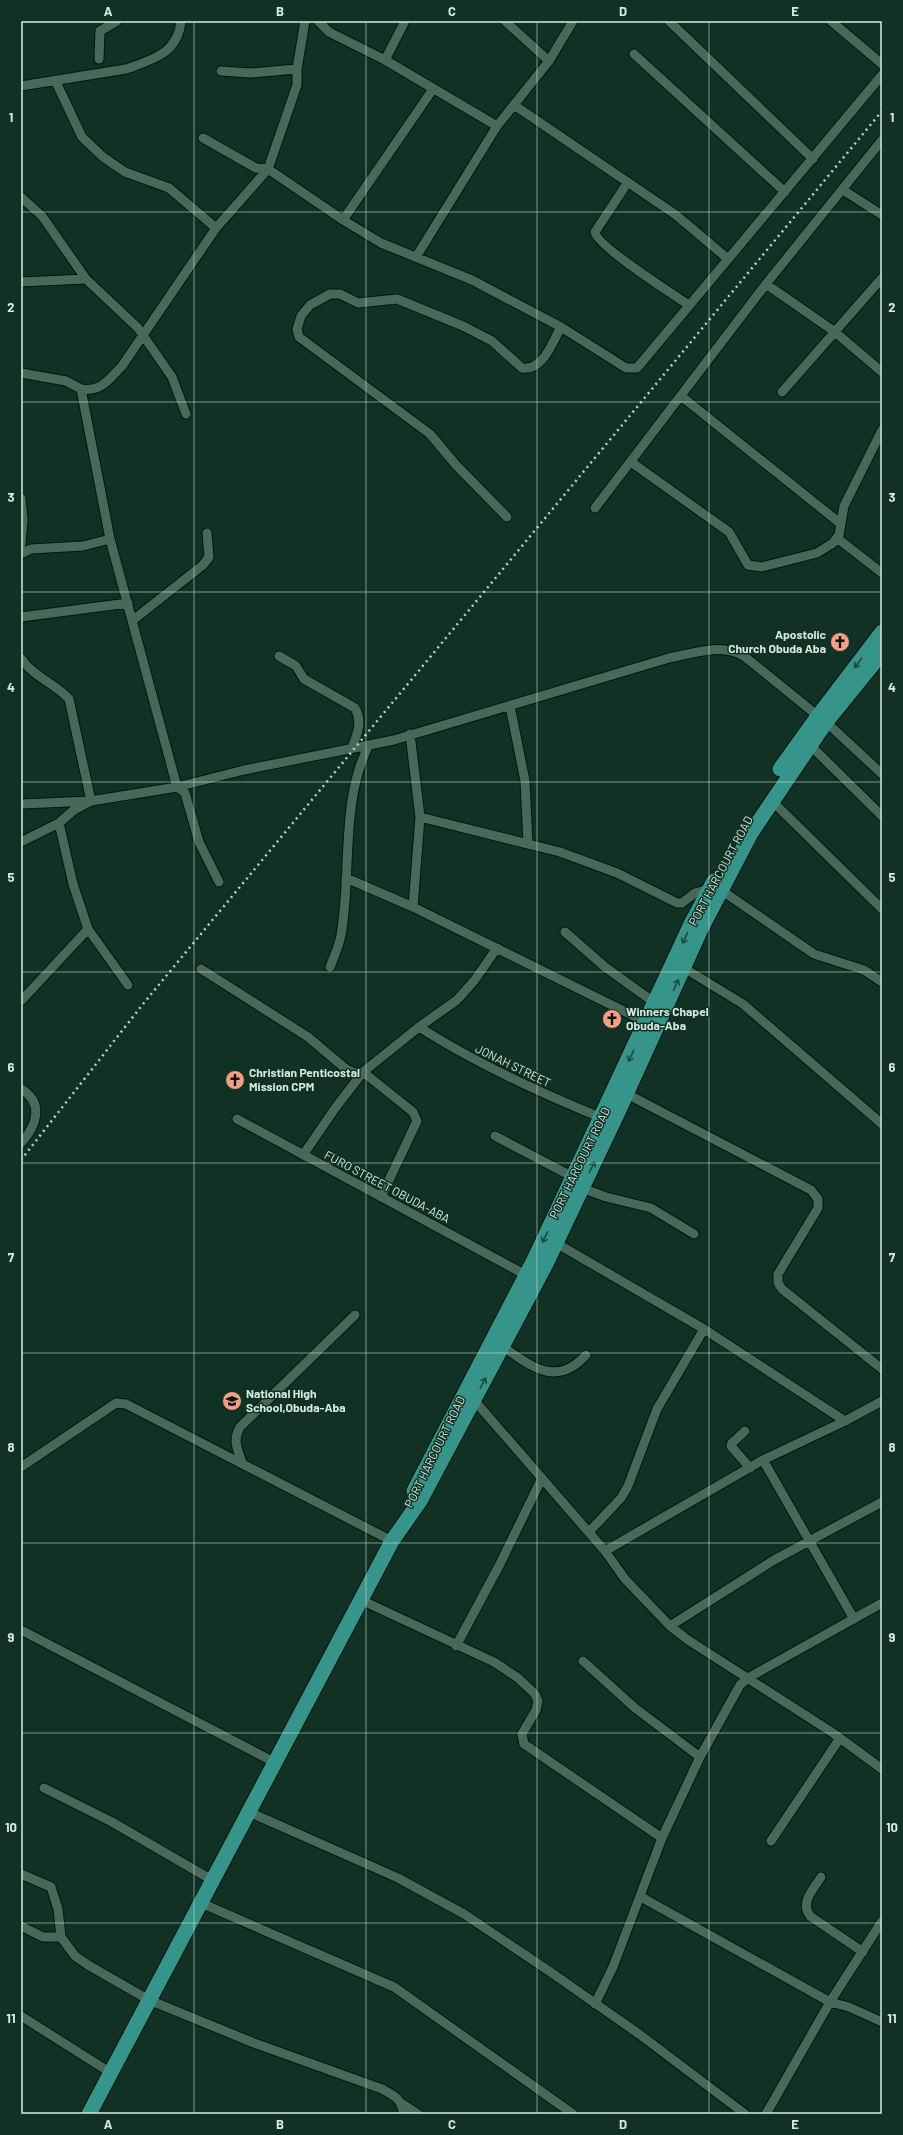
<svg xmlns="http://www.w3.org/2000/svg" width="903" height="2135" font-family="Barlow,sans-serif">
	<rect width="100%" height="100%" fill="#103123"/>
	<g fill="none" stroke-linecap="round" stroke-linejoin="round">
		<g stroke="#01180e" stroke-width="11">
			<path id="minor" d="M318,21l11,11 56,28 112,66
				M505,21l44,40
				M669,21l144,138
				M831,21l51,43
				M634,54l151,138
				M99,59l1,-28 17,-10
				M385,60l20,-39
				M221,71l29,2 47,-4
				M55,80l27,57 21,20 22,15 44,16 47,40
				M21,86l105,-17c28,-10 52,-16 55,-48
				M514,105l162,110 52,44
				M203,138l53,30 12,1 75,51 38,23 91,37 89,47 65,41h11l245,-293
				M628,182l-33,50c1,13 79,63 94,73
				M843,190l39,25
				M21,197l21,19 44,63 52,49 34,49 14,37
				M343,220l90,-131
				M416,257l81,-131 52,-65 24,-40
				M21,282l65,-3
				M766,284l69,48 47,40
				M21,373l45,8 15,8 29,150
				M81,389c21,3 28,-10 41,-23l94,-138 52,-59 29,-84v-16l8,-48
				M782,392l100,-114
				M681,396l160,128
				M631,462l98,70 19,33 14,2 55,-14 16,-10 6,-8 5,-29 38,-76
				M21,498l2,22 -2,25
				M595,508l171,-224 116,-144
				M507,517l-51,-52 -26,-31 -131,-97 -2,-8 4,-13 9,-11 20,-11h10l18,9 39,-4 66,27 29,15 30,27c21,3 30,-25 39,-41
				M837,538l45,35
				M21,554l10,-5 52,-3 27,-7 67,248 8,6 14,49 20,40
				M21,617l107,-14
				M133,620l70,-55 6,-8 -2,-24
				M279,656l17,10 8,13 51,29c8,14 2,26 -3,40
				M21,658c11,18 35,26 48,41l22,102 -17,9 -15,13 -38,19
				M510,706l15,75 3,63
				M826,722l56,52
				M410,734l10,83 -7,90
				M810,745l72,71
				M771,800l111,109
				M21,804l70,-3 86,-14 67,-17 150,-30 275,-82c26,-5 51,-15 75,-2l74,60
				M420,817l140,35 57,21 60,30h5l13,-10 7,-2 6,2
				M59,823l14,61 15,45 40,56
				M346,878l67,29 233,115
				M721,890l93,64 50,16 18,12
				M565,932l40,35 50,36
				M330,967c4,-10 9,-21 11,-32 11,-61 -1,-134 28,-190
				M684,968l59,36 139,120
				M201,969l107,68 38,32 9,4 8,-1 50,40 4,9 -36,76
				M21,1001l67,-72
				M419,1027c58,37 119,65 183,91
				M21,1089c24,14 15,38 0,54
				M627,1094l184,96 7,9v9l-40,66v9l4,6 100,80
				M237,1119l289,156
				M495,1136l78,41
				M303,1155l33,-48 27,-35 56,-45 38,-27 17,-19 23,-33
				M582,1188l24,9 45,11 43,26
				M556,1243l148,86 141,92
				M502,1346c29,20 54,42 84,9
				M474,1400l131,151 20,28 45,47 18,14 145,93 49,36
				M745,1431l-13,12 -1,3 19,22
				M763,1460l91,159
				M242,1463c-4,-14 -10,-22 -2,-36l115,-112
				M21,1467l95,-64 10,1 266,137
				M589,1532l32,-34 7,-12 29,-77 47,-80
				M605,1551l158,-91 82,-39 37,-20
				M361,1600l133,62 24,16 17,16 3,7 -2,9 -14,24 2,10 138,94
				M670,1626l104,-66 108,-58
				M21,1630l253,132
				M456,1646l44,-82 42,-86
				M583,1661l52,47 65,49
				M44,1788l68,34 100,58
				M249,1812l149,66 66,36 85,57 90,63 106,80
				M771,1841l69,-103
				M21,1874l30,13 7,22 3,28 14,19 13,9 61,35 105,43 128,46c11,6 21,10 21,25
				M821,1877c-8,13 -21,25 -11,39l53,36
				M641,1897l189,105 19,5 33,15
				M201,1903l193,84 179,127
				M21,1926l22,11h18
				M595,2004l18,-37 49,-129 38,-81 40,-72 8,-7 134,-75
				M21,2016l90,57
				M401,2103l17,11
				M766,2114l64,-112 52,-81"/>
		</g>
		<g stroke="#01180e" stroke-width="17">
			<path id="trunk" d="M780,769l38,-53 64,-84
				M414,1491l120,-231 158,-338 22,-41
				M89,2114l303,-573 28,-40 126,-237 73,-154 82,-181 50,-96 75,-111 56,-69"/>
		</g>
		<use href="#minor" stroke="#486959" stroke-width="9"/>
		<use href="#trunk" stroke="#36948a" stroke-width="15"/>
		<path stroke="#bed3c8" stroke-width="2.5" stroke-dasharray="2 4" stroke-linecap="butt" d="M21,1160l122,-156 739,-893"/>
	</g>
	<defs><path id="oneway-shaft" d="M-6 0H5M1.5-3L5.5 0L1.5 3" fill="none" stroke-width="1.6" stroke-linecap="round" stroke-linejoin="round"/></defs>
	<g stroke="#1a4a3d">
		<use href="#oneway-shaft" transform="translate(858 663) rotate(127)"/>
		<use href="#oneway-shaft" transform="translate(685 938) rotate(115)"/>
		<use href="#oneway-shaft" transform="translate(676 985) rotate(-66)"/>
		<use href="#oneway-shaft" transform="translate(631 1056) rotate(115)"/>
		<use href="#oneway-shaft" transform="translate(592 1167) rotate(-64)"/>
		<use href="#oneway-shaft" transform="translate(545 1237) rotate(116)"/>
		<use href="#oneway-shaft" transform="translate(483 1383) rotate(-62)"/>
	</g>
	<path fill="none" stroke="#d7eae0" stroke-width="1" stroke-opacity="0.55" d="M194,21v2093M366,21v2093M537,21v2093M709,21v2093M21,212h861M21,402h861M21,592h861M21,782h861M21,972h861M21,1163h861M21,1353h861M21,1543h861M21,1733h861M21,1923h861"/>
	<defs>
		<g id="church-disc" transform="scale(1)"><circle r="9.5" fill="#f39f84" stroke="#103123"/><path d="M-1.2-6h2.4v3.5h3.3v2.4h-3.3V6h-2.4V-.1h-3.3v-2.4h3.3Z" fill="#111"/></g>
		<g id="school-disc" transform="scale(1)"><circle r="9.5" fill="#f39f84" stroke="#103123"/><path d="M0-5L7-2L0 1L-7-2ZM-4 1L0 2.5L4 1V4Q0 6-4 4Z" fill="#111"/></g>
	</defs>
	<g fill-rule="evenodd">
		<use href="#church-disc" x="840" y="642"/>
		<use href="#church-disc" x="612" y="1019"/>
		<use href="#church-disc" x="235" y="1080"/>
		<use href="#school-disc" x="232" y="1401"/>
	</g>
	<g text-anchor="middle" stroke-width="3" stroke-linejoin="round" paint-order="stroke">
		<g font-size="12" font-weight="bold" fill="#d7eae0" stroke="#103123" text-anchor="start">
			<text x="826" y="639" text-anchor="end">Apostolic<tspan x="826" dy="14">Church Obuda Aba</tspan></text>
			<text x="626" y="1016">Winners Chapel<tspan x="626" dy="14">Obuda-Aba</tspan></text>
			<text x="249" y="1077">Christian Penticostal<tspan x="249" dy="14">Mission CPM</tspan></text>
			<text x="246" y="1398">National High<tspan x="246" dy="14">School,Obuda-Aba</tspan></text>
		</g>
		<g font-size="12" fill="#d7eae0" stroke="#103123">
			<text transform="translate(721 871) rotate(-62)" y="4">PORT HARCOURT ROAD</text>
			<text transform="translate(513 1066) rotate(26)" y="4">JONAH STREET</text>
			<text transform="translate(580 1163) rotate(-64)" y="4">PORT HARCOURT ROAD</text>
			<text transform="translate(387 1187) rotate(28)" y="4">FURO STREET OBUDA-ABA</text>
			<text transform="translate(435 1452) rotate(-64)" y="4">PORT HARCOURT ROAD</text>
		</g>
	</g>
	<rect width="903" height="2135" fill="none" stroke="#103123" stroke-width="44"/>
	<rect x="22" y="22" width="859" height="2091" fill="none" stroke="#d7eae0" stroke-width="1.5"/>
	<g font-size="13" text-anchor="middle" font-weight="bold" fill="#d7eae0">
		<text x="108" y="16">A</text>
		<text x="280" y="16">B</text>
		<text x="452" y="16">C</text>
		<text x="623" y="16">D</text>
		<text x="795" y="16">E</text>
		<text x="11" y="122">1</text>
		<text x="892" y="122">1</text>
		<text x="11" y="312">2</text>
		<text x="892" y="312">2</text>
		<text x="11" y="502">3</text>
		<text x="892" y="502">3</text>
		<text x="11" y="692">4</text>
		<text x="892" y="692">4</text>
		<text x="11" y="882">5</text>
		<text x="892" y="882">5</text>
		<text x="11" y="1072">6</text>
		<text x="892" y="1072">6</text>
		<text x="11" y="1262">7</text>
		<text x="892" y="1262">7</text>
		<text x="11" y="1452">8</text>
		<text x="892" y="1452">8</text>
		<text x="11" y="1642">9</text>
		<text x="892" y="1642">9</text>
		<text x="11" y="1832">10</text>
		<text x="892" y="1832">10</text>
		<text x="11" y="2023">11</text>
		<text x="892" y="2023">11</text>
		<text x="108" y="2129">A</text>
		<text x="280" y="2129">B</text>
		<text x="452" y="2129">C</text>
		<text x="623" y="2129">D</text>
		<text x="795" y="2129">E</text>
	</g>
</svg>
